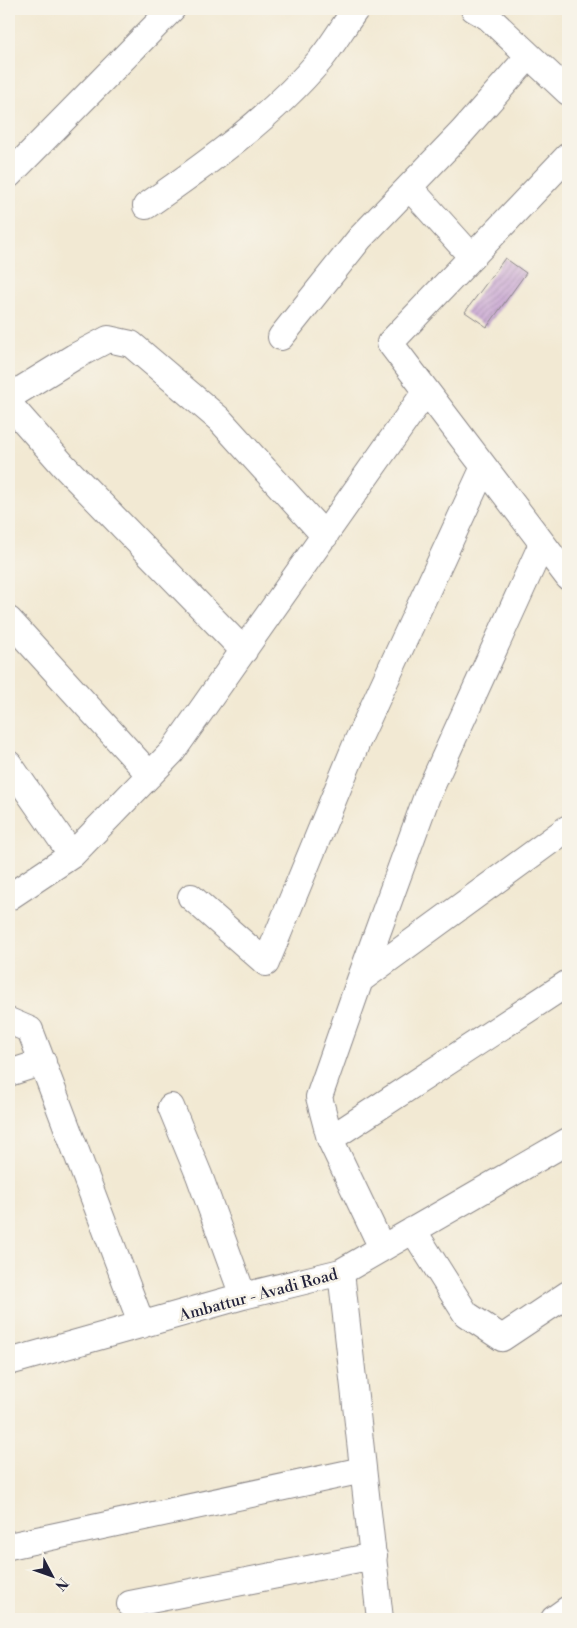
<svg xmlns="http://www.w3.org/2000/svg" width="577" height="1628" font-family="'Libre Bodoni',serif">
	<defs>
		<pattern id="building-hatch" width="6" height="6" patternUnits="userSpaceOnUse" patternTransform="scale(1.25)"><rect width="6" height="6" fill="#c6a2d2"/><path d="M-1 1l2-2M0 6l6-6M5 7l2-2" fill="none" stroke="#a084ac"/></pattern>
	</defs>
	<rect width="100%" height="100%" fill="#f7f3e8"/>
	<filter id="ink" filterUnits="userSpaceOnUse"><feTurbulence type="fractalNoise" baseFrequency=".02" numOctaves="2"/><feDisplacementMap in="SourceGraphic" scale="10" xChannelSelector="R" yChannelSelector="G"/><feConvolveMatrix kernelMatrix="1 2 1 2 8 2 1 2 1" color-interpolation-filters="sRGB"/></filter>
	<filter id="wash" filterUnits="userSpaceOnUse"><feTurbulence type="fractalNoise" baseFrequency=".0096" numOctaves="4" result="noise"/><feDisplacementMap in="SourceGraphic" scale="20" xChannelSelector="R" yChannelSelector="G"/><feGaussianBlur stdDeviation="1.12" result="paint"/><feColorMatrix in="noise" values="0 0 0 0 0 0 0 0 0 0 0 0 0 0 0 0 0 1.4 0 .05"/><feComposite in="paint" operator="in"/></filter>
	<g filter="url(#wash)">
		<rect width="100%" height="100%" fill="#f2e9d3"/>
		<g id="blocks">
			<path fill="url(#building-hatch)" d="M505,258l21,15 -39,54 -22,-15z"/>
		</g>
	</g>
	<g filter="url(#ink)">
		<use href="#blocks" fill-opacity="0" stroke="#8a8687" stroke-width="1"/>
		<g fill="none" stroke-linecap="round" stroke-linejoin="round">
			<g stroke="#8a8687" stroke-width="28">
				<path id="minor" d="M474,9l14,8 80,75
					M568,156l-178,187 178,234
					M9,175l163,-166
					M409,187l63,70
					M146,206c62,-43 126,-89 175,-147 13,-16 23,-34 35,-50
					M281,337l79,-99 102,-106 67,-76
					M9,397l65,-40 34,-18 23,5 88,75 106,117
					M9,404l54,61 181,186
					M9,620l141,155
					M9,764l63,91
					M9,897l63,-42 100,-103 254,-361
					M191,897l75,66 91,-221 127,-275
					M360,980l208,-152
					M9,1021l21,9 112,295
					M9,1073l34,-11
					M171,1107l28,68 44,121
					M330,1139l-11,-42 41,-117 67,-184 115,-252
					M413,1230l53,84 36,24 66,-44
					M382,1248l-52,-109 238,-156
					M341,1272l39,347
					M9,1362l234,-66 98,-24 227,-131
					M9,1546l354,-76
					M130,1604l244,-48
					M554,1619l14,-10"/>
			</g>
			<use href="#minor" stroke="#fff" stroke-width="26"/>
		</g>
	</g>
	<g text-anchor="middle" stroke-width="5" stroke-linejoin="round" paint-order="stroke">
		<g font-size="16" fill="#22223b" stroke="#f7f3e8">
			<text transform="translate(258 1294) rotate(-15)" y="6">Ambattur - Avadi Road</text>
		</g>
	</g>
	<rect width="577" height="1628" fill="none" stroke="#f7f3e8" stroke-width="30"/>
	<g transform="translate(52 1576) rotate(131)" stroke="#f7f3e8" stroke-width="4" paint-order="stroke">
	<path d="M0-4L9 19L0 12L-9 19Z" fill="#22223b"/>
	<text y="-8" font-size="14" font-weight="bold" text-anchor="middle" fill="#22223b">N</text>
	</g>
</svg>
